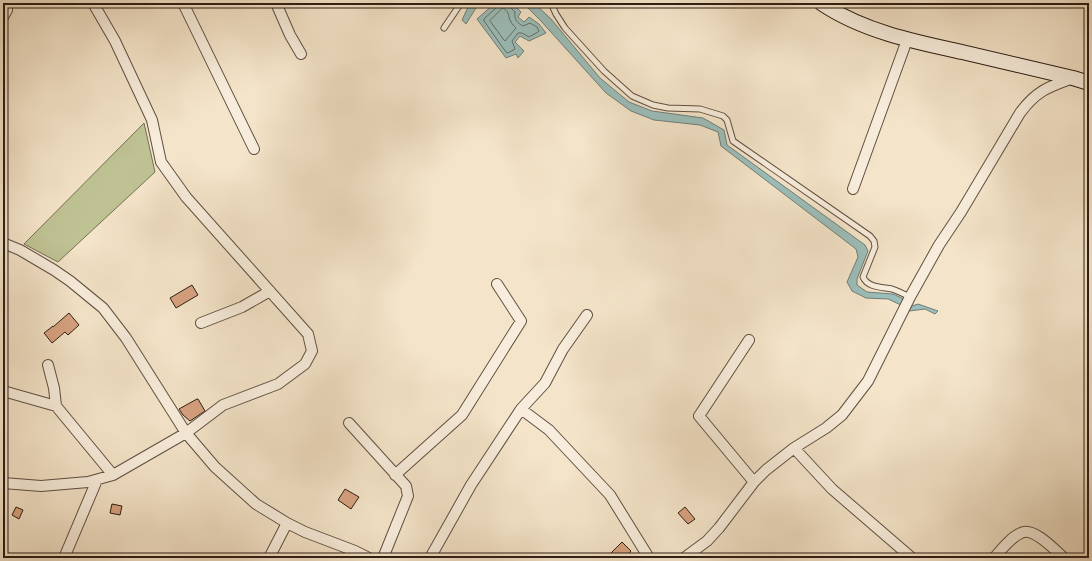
<svg xmlns="http://www.w3.org/2000/svg" width="1092" height="561" font-family="'IM FELL French Canon',serif">
	<rect width="100%" height="100%" fill="#f4e4c9"/>
	<filter id="stains"><feTurbulence type="fractalNoise" baseFrequency=".005" numOctaves="4"/><feColorMatrix values="0 0 0 0 .2 0 0 0 0 .09 0 0 0 0 .02 0 0 0 .5 -.17"/></filter>
	<radialGradient id="worn" r=".72"><stop offset=".6" stop-color="#630" stop-opacity="0"/><stop offset="1" stop-color="#630" stop-opacity=".3"/></radialGradient>
	<path fill="#bfc394" stroke="#767054" d="M144,123l11,49 -97,90 -34,-18z"/>
	<path fill="#9cbeba" stroke="#707e78" d="M470,3h9l-13,21 -4,-4z
		M495,3h17l9,9 -3,5 6,5 5,-5 10,7 7,9 -17,8 -9,-5 -5,6 9,9 -6,7 -2,-4 -10,4 -29,-39z
		M523,3h11l17,16 49,59 29,24 23,9 51,7 21,12 3,15 138,100 3,6 -11,28v6l10,7 26,2 11,5 -3,6 -13,-6 -22,-1 -14,-7 -5,-9 11,-25 -2,-8 -135,-103 -3,-14 -18,-7 -46,-5 -23,-9 -25,-18 -66,-73z
		M918,304l20,7 -3,3 -10,-5 -16,2 3,-5z"/>
	<g fill="none" stroke-linecap="round" stroke-linejoin="round">
		<path stroke="#646e67" stroke-width="1" d="M498,3l-1,4 -13,12v2l22,31 2,1 7,-4 -3,-8 6,-8h4l7,4 9,-5 1,-1 -2,-4 -7,-4 -7,3c-6,-3 -9,-7 -8,-14l-5,-5 -1,-4
			M503,8c8,5 4,8 8,14 1,2 3,4 5,6l-11,13 -1,-1 -14,-19z"/>
	</g>
	<path fill="#d8a280" stroke="#2d1d14" d="M192,285l6,10 -22,13 -6,-10z
		M69,313l10,12 -11,10 -3,-3 -13,11 -8,-10 9,-7v1z
		M197,399h1l7,12 -15,10 -7,-6 -4,-6z
		M345,489l14,8 -8,12 -13,-9z
		M112,504l10,2 -2,9 -10,-2z
		M16,507l7,3 -4,9 -7,-4z
		M685,507l10,12 -7,5 -10,-11z
		M622,542l9,9 -6,7h-19z"/>
	<g fill="none" stroke-linecap="round" stroke-linejoin="round">
		<g stroke="#5f4f41" stroke-width="7">
			<path id="lane" d="M551,3l5,11 9,14 39,43 28,25 21,9 15,3 32,1 23,7 4,4 6,21 137,95 4,5 1,6 -12,30c5,11 19,10 29,12 6,2 12,5 18,8
				M444,28l17,-25"/>
		</g>
		<g stroke="#5f4f41" stroke-width="12">
			<path id="street" d="M183,3l71,146
				M276,3l14,32 11,19
				M3,17l4,-7v-7
				M853,189l54,-149
				M3,243l17,7 34,20 16,11 33,27 23,30 60,95 29,34 41,37 31,19 18,9 50,19 14,7
				M201,323l41,-16 28,-16
				M749,340l-50,76 55,66
				M48,365l6,23 2,18 57,69
				M3,391l53,15
				M521,409l28,21 61,65 39,63
				M349,423l57,63 2,10 -25,62
				M794,448l38,41 80,69
				M395,475l67,-60 59,-94 -24,-37
				M3,483l38,3 47,-4 25,-7 73,-42 37,-28 55,-21 27,-20 7,-13 -4,-17 -122,-137 -25,-35 -9,-42 -37,-79 -22,-38
				M64,558l33,-78
				M269,558l18,-35
				M430,558l41,-73 50,-76 24,-26 18,-34 24,-34
				M684,558l23,-17 12,-13 35,-46 12,-12 28,-22 32,-20 16,-13 26,-34 42,-84 29,-52 22,-33 59,-99c16,-22 28,-26 53,-35
				M994,558c7,-8 17,-21 27,-25 12,-7 34,17 43,25"/>
		</g>
		<g stroke="#2d1d14" stroke-width="16">
			<path id="secondary" d="M821,3c41,28 94,39 141,49 37,9 74,17 111,26l16,5"/>
		</g>
		<use href="#lane" stroke="#f8eddc" stroke-width="5"/>
		<use href="#street" stroke="#f8eddc" stroke-width="10"/>
		<use href="#secondary" stroke="#f8eddc" stroke-width="14"/>
	</g>
	<rect width="1092" height="561" fill="none" stroke="#f4e4c9" stroke-width="16"/>
	<rect x="4" y="4" width="1084" height="553" fill="none" stroke="#2d1d14" stroke-width="2"/>
	<rect x="8" y="8" width="1076" height="545" fill="none" stroke="#2d1d14"/>
	<rect width="100%" height="100%" filter="url(#stains)"/>
	<rect width="100%" height="100%" fill="url(#worn)"/>
</svg>
